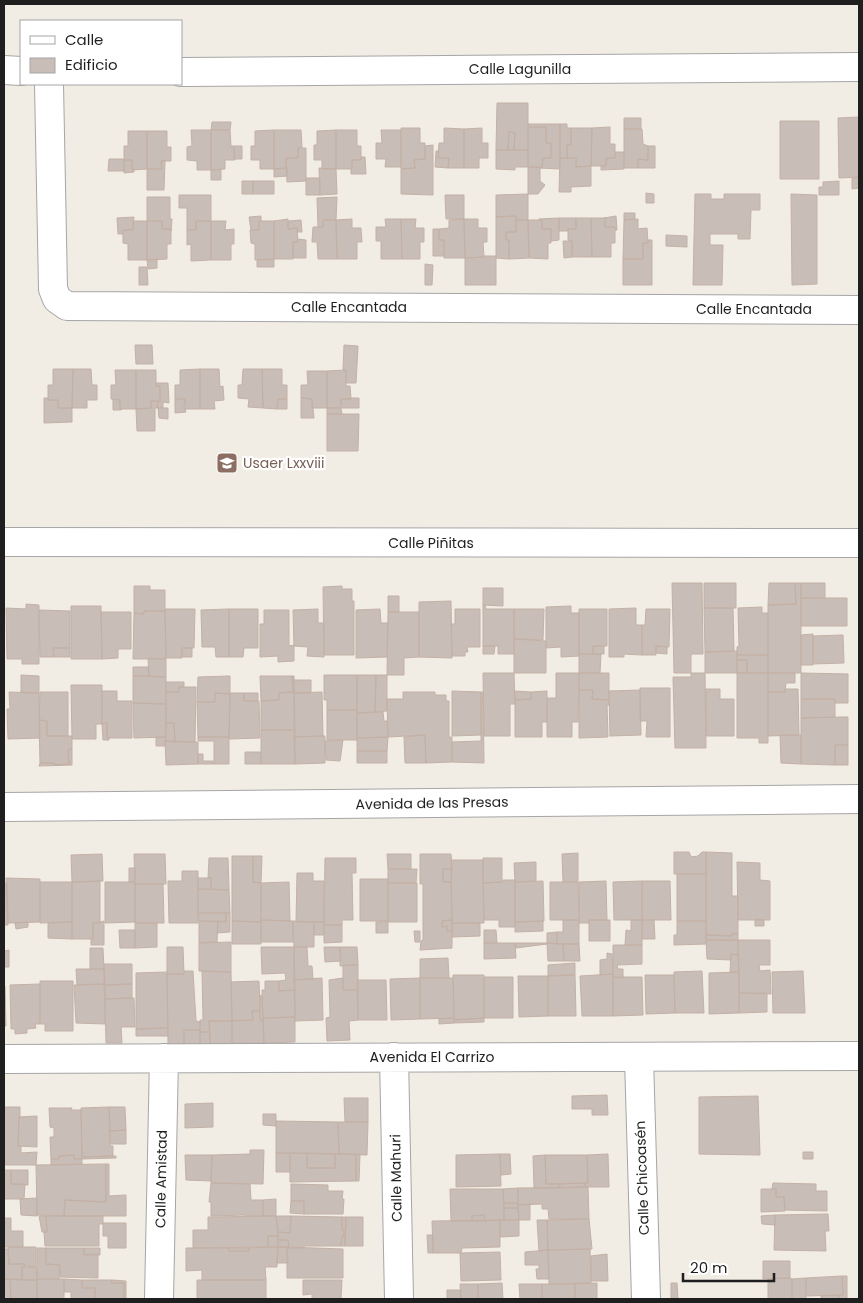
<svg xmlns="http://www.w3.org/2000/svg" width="863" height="1303" font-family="Poppins,sans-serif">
	<rect width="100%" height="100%" fill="#f1ece4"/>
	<path fill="#c9bdb7" stroke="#c4b1a5" d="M497,103h31v47h-14l1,-17 -6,-2 -1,19h-12z
		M859,117v60l-20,1 -1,-60z
		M624,118h17v11h-17z
		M780,121h39v58h-39z
		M212,122h19l-1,8h-19z
		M528,124h32v45l-20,-1v-1l2,1 1,-10h8v-15h-5v-16h-18z
		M560,124h7v4h4v17h-4v13h-7z
		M528,127h18v16h5v15h-8l-1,10 -14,-1z
		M610,127v17h5v14h-9v8h-15l1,-38z
		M401,128h19v15h5v16l-11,1 1,8 -14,1z
		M444,128l20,1v39h-16l1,-10h-11l1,-15h5z
		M482,128v15h6v15h-9v10h-15v-39z
		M571,128h21l-1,38 -15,1v-9h-9v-13h4z
		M624,129h18l1,15 5,2v14l-10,-1v9h-14z
		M191,130h20v40h-14v-9l-10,-1v-13l5,-1z
		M211,130h19l1,16h3l1,14h-10v9l-14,1z
		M274,130v39h-14v-9h-9v-14h4v-15z
		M274,130h27l1,17 -4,1v10h-12v10l-12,1z
		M336,130v39h-14v-9h-8v-15h3v-14z
		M336,130h21v16h4v14h-9v9h-16z
		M381,130h20v37h-16l1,-8h-10v-16h6z
		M128,131h19v38l-15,1v-10h-8v-14h4z
		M147,131h20v16h4v14h-10l1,8h-15z
		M509,131l6,2 -1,17h-6z
		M433,145v50l-32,-1v-25l14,-1 -1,-8 11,-1v-13z
		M234,146h8v13h-8z
		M648,146h7v22h-17v-9l10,1z
		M298,148h8v33l-19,1 -1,-24h12z
		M496,150h32v17h-13v3l-19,-1z
		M436,151h3l-1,7h11l-1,10 -13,-1z
		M615,152h9v17l-23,1v-4h5v-8h9z
		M361,157h4l1,17h-15v-5h1v-9h9z
		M560,158h16v9l15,-1v20l-20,1v5h-12z
		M109,159h15v12h-16z
		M124,160h8v10l2,-1v3l-10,1z
		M165,160l-1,30h-17v-21h15l-1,-8z
		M528,167h12v14l5,4 -7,9h-10z
		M287,168v8l-13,1v-8z
		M319,168l17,1 1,25 -17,1z
		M221,169v11h-10v-10z
		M859,177v11l-7,1v-11z
		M306,178h14v17h-14z
		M242,181h11v13h-11z
		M253,181h21v13h-21z
		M839,181v14h-20v-8h4v-5z
		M646,193l8,1v9h-8z
		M528,194v26h-12v-4l-20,1v-22z
		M695,194h16v5h13v-5h36v16h-9l-1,29h-12v-5h-28v11h13l-1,40h-29z
		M791,194l26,1v89l-25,1z
		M179,195h32v26h-15v9h-9v-22h-8z
		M445,195h19v24h-18z
		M147,197h23v22h2l-1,12v-2h-9v-8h-15z
		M337,197l-1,23h-13v7h-5l-1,-29z
		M624,213h11v6l-11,1z
		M261,216v5h-2v9h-8l-2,-13z
		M516,216v16h-10v8h3v19l-13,-1v-41z
		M616,216l1,14h-2v-3h-10l1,-9h-2z
		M134,217l-1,13h-10v4h-5l-1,-16z
		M559,218v22l-8,1v-12h-9v-9h-3v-1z
		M559,218h17v11h-8v2h-9z
		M576,218h15l1,39h-20v-16l-4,-1v-11h8z
		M591,218h14v9h10v16h-4v14h-19z
		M288,219v10l9,-1 1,14h-5v17h-19v-38z
		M352,219v9h9l1,14h-5v17h-20l-1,-39z
		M385,219h16l1,40h-21v-18h-5v-14h10z
		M401,219h15l-1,9h9v14h-4v17h-18z
		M464,219l1,39h-21v-18h-5v-11l10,-1v-8z
		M464,219h14v9h9v14h-4l1,15 -19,1z
		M638,219v10l9,-1 1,15h-5v16h-20l1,-39z
		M301,220l1,12h-5v-4l-9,1v-8z
		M323,220h13l1,39h-19l-1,-17h-5l1,-15h10z
		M516,220h12l1,38 -20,1v-19h-3v-8h10z
		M528,220h14v9h9v14h-3v16l-19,-1z
		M133,221h14v39h-19v-16l-5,-1v-13h10z
		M147,221h15v8h9v15h-4v15l-20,1z
		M196,221h15v39l-20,1v-17l-4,1v-15h9z
		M211,221h15l-1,9 9,-1v15h-3v16h-20z
		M259,221h15v38l-19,1v-16l-4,-1 -1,-13h9z
		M433,229h6v11h5v16h-11z
		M666,235l21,1v11l-21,-1z
		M298,239l8,1v18h-13v-16h5z
		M648,240h4v45h-29v-26h20v-16h5z
		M563,241h9v16l-8,1z
		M484,256h12v29h-31v-27l19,-1z
		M157,259v9l-9,1 -1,-9z
		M274,259v8h-17v-7z
		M425,264l8,1 -1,20h-7z
		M139,267h8l1,18h-9z
		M135,345h17l1,19h-17z
		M344,345l14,1 -2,37h-10v-13h-3z
		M53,369h20l-1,39h-14v-8h-10v-15h5z
		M73,369h18l1,16h5v15h-10v8h-15z
		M200,369v40h-15v-10h-10v-14h5v-15z
		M200,369h19l1,18 3,-1 1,14 -10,1 1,8h-15z
		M243,369h19l1,39 -15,-1 1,-8 -11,-1v-13h4z
		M262,369h20v16h5v14h-9l-1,10 -14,-1z
		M115,370h21v39h-16v-9l-9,-1v-14h5z
		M136,370h20v16h4v15h-9v7l-15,1z
		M346,370v16h4l1,13h-10v9h-14v-37z
		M307,371h20v37h-15v-9l-11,-1v-13h7z
		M156,383h12l1,20 -6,-1v6h-6l1,-7h2v-15h-4z
		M44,398h4v2h10v8h14v14l-28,1z
		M301,398l11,1 2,19h-13z
		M351,398h8v10h-17l-1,-9h10z
		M113,399l7,1v9h2l-1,1h-8z
		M175,399h10l-1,8 2,5 -11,1z
		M278,399h9v10h-10z
		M151,401h7l-1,7h-2v23h-18l-1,-22 15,-1z
		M158,408h10v11l-9,-1z
		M327,408h14l1,6h-15z
		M327,414h32l-1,37h-31z
		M672,583h30l1,71h-12v19h-17z
		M704,583h32v25h-32z
		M769,583h26l1,21 -28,1z
		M795,583h6v90h-33v-68l28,-1z
		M801,583h24v15h-24z
		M134,586h16v4h15v21h-21v3l-10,-1z
		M342,586v3h10v12h2v54h-30l-1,-68z
		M483,588h20v18l-20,-1z
		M388,596h11v16h-11z
		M801,598h46v28h-46z
		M451,601l1,57 -33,-1v-55z
		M26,604l13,1v59h-17v-5h-15l-1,-51 20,1z
		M483,605h2l1,4h28v45h-16v-8h-15z
		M71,606h30l1,53h-31z
		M571,606v7h8v43l-18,1v-10l-15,1v-41z
		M762,607v6h6v42h-31v-8l2,-1 -1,-38z
		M636,608v17h6v30l-18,-1v3h-15v-48z
		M704,608h29l1,43 -29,1z
		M165,609h30l-1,39h-12v10h-16z
		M229,609v48h-13l-1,-10h-13l-1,-37z
		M229,609h29v39h-14l-1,9h-14z
		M318,609v14h6v34l-17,-1 1,-9 -14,-1 -1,-36z
		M380,609l1,14h7l-1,34 -31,1v-48z
		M455,609h25v38h-13l1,5h-3v4h-13l-1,-32h4z
		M514,609h30l-1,31 -29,-1z
		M579,609h28v37h-14v8h-14z
		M646,609h24l-1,38 -13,-1v9h-14v-30h3z
		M39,610l31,1v37h-17l1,9h-14z
		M264,610h25v36l5,-1v16l-16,1v-6l-18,1v-33h4z
		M144,611h21l1,48h-33l1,-46 10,1z
		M101,612h30v37h-13v9l-16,1z
		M388,612h31v45l-15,1v17h-17z
		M813,634v31h-12v-30z
		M843,635l1,28 -31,1v-28z
		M514,639l32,2v32h-32z
		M483,646h12l-1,8h-11z
		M593,646h11v8h-11z
		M656,646l11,1v7l-11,-1z
		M53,648h17v9h-16z
		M182,648h10v9h-10z
		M737,651v22h-32v-21z
		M579,654h22l-1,19h-21z
		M737,655h31v18h-21v-13h-10z
		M148,658l18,1v18l-17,-1z
		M737,660h10v13h-10z
		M133,667h15l1,9h-16z
		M483,673h31l1,31h-5v32h-26z
		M556,673h23l-1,49h-6v15h-25v-39h9z
		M579,673h30v27l-17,-1 1,-9h-14z
		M691,673h14l1,75h-31l-2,-71h18z
		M737,673h31v70h-9v-5h-22z
		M768,673h27v10h-9l-1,9h-17z
		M801,673l47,1v29h-13v-4h-34z
		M21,675l18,1v17h-14v-1h-4z
		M324,675h33v35h-30v-10h-3z
		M357,675h19l-1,37 -18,1z
		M376,675h11v36l-12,1z
		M133,676l33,1v27l-33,-1z
		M230,676v18l-15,-1v9h-18l1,-25z
		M260,676h32l1,16 -14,1v7l-18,1z
		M292,676h2l1,54h-34v-29l18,-1v-7l14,-1z
		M294,680h17v13h-17z
		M166,682h18v5h-5v5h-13z
		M71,685h31v39h-6v15h-24z
		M179,687h17l-1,55h-20l-1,-19h-8v-31h13z
		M640,688h30v49h-24l1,-16h-7z
		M706,689h14v10h14v37h-28z
		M785,689h13l1,46 -31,1v-44h17z
		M579,690h14l-1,9 17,1 1,5h-3l1,32 -29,1z
		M640,690l1,45 -31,1 -1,-45z
		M102,691h15v10h15v37h-25v-15l-5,1z
		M452,691l29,1v43l-29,1z
		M514,691l17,1v7l-16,1z
		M547,691v31h-5v15h-27v-37l16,-1v-7z
		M9,692l30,1 1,45 -32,1 -1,-30h3z
		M40,692h28v44h-21v-15l-8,-1z
		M322,692l1,44 -29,1v-44z
		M403,692h32v3h11v6h3v36h3v25l-26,1 -1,-28 -37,2 -1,-38h16z
		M481,692h2l1,71 -32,-1v-20l29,-1z
		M215,693l15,1 -1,43h-31l-1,-35h18z
		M230,693h14v8h15l1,37 -31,1z
		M244,693h14v8h-14z
		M801,699h34v18l-34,1z
		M133,703l33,1v33l-32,1z
		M327,710h30v30h-30z
		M383,712l1,9h3l1,16 -31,1v-25z
		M842,717h6v28h-13v20l-34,-1v-46z
		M39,720l8,1v15h25v12l-4,2 1,14 -15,1v-2h-14z
		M107,723v15h2v2h-6l-1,-16z
		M166,723h8l1,19 -10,-1z
		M261,730h34v34h-34z
		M425,735l1,28h-21l-1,-26z
		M780,735h21v29l-20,-1z
		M325,736v27l-30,1 -1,-27z
		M156,737h10l-1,9h-9z
		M198,737h31v27h-15v-23h-16z
		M388,737l-1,14h-30v-13z
		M343,740l-3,21 -14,-1 -1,-19z
		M165,741l33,1v22l-32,1z
		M835,745h13v20h-13z
		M72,748v17l-33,1 1,-3h14v2l15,-1 -1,-14z
		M357,751h30v12h-30z
		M245,752h16v12h-16z
		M198,754h5v7h10l1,3h-16z
		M674,852h15l2,5 7,-1 4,-4h4v22h-32z
		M706,852l26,1v43h6v38h-6v2l-26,-1z
		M578,853v29h-15l-1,-28z
		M102,854l1,27 -31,1 -1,-27z
		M134,854h31l1,30h-31z
		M387,854h24v15h-23z
		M420,854h31l1,15h-9v13h8l1,38 -10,1v6l5,-1v5h5v17l-32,2 1,-9 2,-1v-56h-3z
		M232,856h21v26l8,1v39l-29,-1z
		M253,856h9l-1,27 -8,-1z
		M209,858h19l1,32 -18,-1v-11h-3z
		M325,858h31v15h-4l1,47h-11v5h-18z
		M483,858h19v24l-19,1z
		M451,860h32l1,63h-32z
		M536,862v19l-21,1 -1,-19z
		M737,862l23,1v17l10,1v39h-32z
		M129,868h6v14h-6z
		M388,869h29l-1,14h-28z
		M443,869h9l-1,13h-8z
		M182,871h16v52h-29l-1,-42h14z
		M297,873h16v8h11v41h-28z
		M677,874h29v47h-29z
		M6,878l34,1v43l-32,1z
		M198,878h13v11h-13z
		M360,879h28v42h-28z
		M503,880h12v47h-16v-7h-15l-1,-37 19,-1z
		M100,881v42h-7v16h-21v-57z
		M543,881l1,40 -29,1v-40z
		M606,881l1,39h-18v3h-10v-41z
		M642,881v39h-28l-1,-38z
		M642,881h28l1,39h-29z
		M40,882h32v40l-32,1z
		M105,882h30v40l-30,1z
		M289,882l1,39 -29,-1v-37z
		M550,882h28l1,38h-29z
		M4,883h3l1,42h-4z
		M388,883h29v39h-29z
		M135,884h28l1,39h-29z
		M198,889l31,1 1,23h-32z
		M198,913h28v9l-27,-1z
		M226,913h4v19l-13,1 1,-12 8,1z
		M755,919l9,1v6h-9z
		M261,920l32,1v21h-32z
		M452,920v11h-5v-5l-5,1v-6z
		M563,920h16v24h-22v-12h6z
		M589,920h21v21h-21z
		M631,920h11v25h-17l1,-15 5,1z
		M642,920h12l1,19h-13z
		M104,921v24h-13v-6h2v-16h7v-1z
		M199,921h19l-1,21 -18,1z
		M232,921l29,1v22h-29z
		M293,921l21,1v25h-20z
		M388,921v12h-12v-11z
		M543,921v10l-28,1v-10z
		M677,921h29v23l-32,1v-10h3z
		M28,922v5l-12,2 -1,-6z
		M72,922v17l-24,-1v-15z
		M314,922h10v13h-10z
		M135,923h22v24l-22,1z
		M452,923h28v13l-28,1z
		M324,925h18v17l-18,1z
		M119,930h16v18h-15z
		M484,930h12l1,13h-13z
		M414,931h6v11h-5z
		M557,932v12l-10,-1v-10z
		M732,934h6v6h-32v-5l26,1z
		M706,940h32v15l-7,-1v6l-24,-1z
		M738,940h32v25h-11l1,6 10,-1 1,24 -32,-1z
		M231,942v30l-32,-1v-28z
		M484,943h31l1,15 -32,1z
		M515,943h32v1l-31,4z
		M547,943l16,1 1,17h-16z
		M563,944h16l1,17h-16z
		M613,945h29v19l-25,1 1,4h5v9l-10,-1z
		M167,947h16l1,27h-17z
		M261,947h33l1,43 -16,1v-10l7,-1 -1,-7 -23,1z
		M294,947h13l1,19h4l1,13 -19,1z
		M324,947h16l1,14 -16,1z
		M340,947h17l1,18 -18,1z
		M90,948h13l1,21h-14z
		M9,950v17h-5v-16z
		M607,953l5,1 1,20 -13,1v-15l7,-1z
		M731,954l7,1 1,17h-9z
		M448,958l1,20h-29v-19z
		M575,963v12l-27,1v-11z
		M104,964h28v20l-28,1z
		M343,965h15v25h-15z
		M76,969h28l1,15 -28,1z
		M184,971h9l3,50 4,1v8h-16v14l-16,1 -1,-71h17z
		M202,971l29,1 1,49h-23l1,11h-10v-12h3z
		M702,971l2,42h-29l-1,-41z
		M803,971l2,42h-32l-1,-41z
		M167,972l1,56 -32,1v-56z
		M739,972v41l-30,1v-41z
		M613,974v42h-31l-2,-40z
		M453,975h31v43l-30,2z
		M575,975l1,41h-28v-40z
		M645,975h29l1,38 -29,1z
		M518,976h30v40l-29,1z
		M484,977h29v41h-29z
		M613,977h29l1,38 -30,1z
		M322,978l1,42 -28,1 -1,-41z
		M343,978v12h15v30l-9,1 1,19 -23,1 -1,-23 4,-1 -1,-37z
		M420,978v41l-29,1 -1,-41z
		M420,978h33l1,40 -34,1z
		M357,980h29l1,40h-29z
		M40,981h33v50h-28v-7h-5z
		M259,981l1,30h-8l1,9 -21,1 -1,-39z
		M265,981h14v10l16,-1v27l-32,1 -1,-28h3z
		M40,984v40h-5l1,4 -9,1v4l-12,1v-5h-4l-1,-44z
		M105,984v40l-29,-1 -2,-38z
		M132,984v14l-27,1 -1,-14z
		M4,986h1l1,40h-2z
		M739,993h28v19l-28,1z
		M260,995l2,1 1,24h-3z
		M134,998l1,29h-14l1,16h-16l-1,-44z
		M259,1010l1,10h3l1,23h-32v-22l21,-1 -1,-9z
		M295,1017v25l-31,1 -1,-25z
		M454,1018v5l-15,1v-5z
		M484,1018v4l-30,1v-3z
		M209,1021h23v22l-22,1z
		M168,1028v8h-32v-7z
		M184,1030h16v14h-16z
		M200,1032h10v12h-10z
		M607,1095l1,20h-16v-6h-20v-13z
		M758,1096l2,59 -61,-1v-57z
		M344,1098h24v24h-23z
		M213,1103v24l-28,1v-24z
		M4,1107h16v10h-1l-1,29h3v7l16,-1 -1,13h-32z
		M109,1107l1,39h3v10l-31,1 -1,-49z
		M109,1107h16l1,23 -16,1z
		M49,1108h23l-1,2h10l1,49h-8v-4l-15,1v3h-8l-1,-22h4v-9l-4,-1z
		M263,1114h13v12l-13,-1z
		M37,1116v31l-19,-1 1,-29z
		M276,1121l62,1 1,32 -63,-1z
		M338,1122h30l-1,33 -28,-1z
		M126,1130v14h-16v-13z
		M250,1150h14l-1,34 -52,-1 1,-28 38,-1z
		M803,1152h10v7h-10z
		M276,1153h14v19h-14z
		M290,1153h17v15h28v-14h21v27l-66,1z
		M307,1153l28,1v14h-28z
		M356,1154h4l-1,27h-3z
		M500,1154l1,32 -45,1v-32z
		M500,1154h10l1,20 -10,1z
		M608,1154l1,33h-24v-4h3l-1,-28z
		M74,1155v4h8v5l-31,1v-6h8v-3z
		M185,1155h27l-1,26 -25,-1z
		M545,1155l1,29h14l-1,4h-25l-1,-32z
		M545,1155h42l1,28 -42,1z
		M116,1156v2l-34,1v-2z
		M106,1164v38l-41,-2 -1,16 -27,-1 -1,-50z
		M106,1164h3v32l17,-1v21h-62l1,-16 41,2z
		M4,1170h7v14h14l-1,15h-20z
		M11,1170h17v15l-17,-1z
		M211,1183l39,1 1,16h12v16h-18v-1l-34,1v-14h-2z
		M585,1183v4l-26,1 1,-4z
		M773,1183l43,1v7h11v20l-42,-1 -1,-13h-8v-8h-4z
		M291,1184l37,1v6h15l-1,8h2l-1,15h-39v-13h-13z
		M588,1187l1,32h-40l-1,-10h-6v-5l-24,1v-17z
		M518,1188v15h-14l-1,-14z
		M450,1189h53l1,31 -19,1 -1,-6 -12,1v5h-21z
		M761,1189h15v8h8l1,14 -24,1z
		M37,1198v18l-16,-1 -1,-16z
		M276,1199v17h-13v-16z
		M291,1201h13v13l-14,-1z
		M504,1203h14v5h-14z
		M530,1204v16h-11l-1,-15z
		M504,1208h14l1,12h-15z
		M828,1214l1,17h-4l1,20 -52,-1 1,-35z
		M484,1215l1,6h-13v-5z
		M39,1216h7l1,16h-5z
		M46,1216h57v8h-4v22h-54l-1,-14h3z
		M276,1216l2,20h-10v11l-75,1v-18h15v-13z
		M276,1216h15l-1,17 -12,-1z
		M291,1216l51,1v13h2v6h-2l-1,10h-37v2h-15l-1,-8h-10v-8l12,1z
		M761,1216l14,-1v10l-13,-1z
		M342,1217h4l-1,29h-4l1,-10h2v-6h-2z
		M346,1217h17v29h-18z
		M4,1218h7v13h12v16h-19z
		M589,1219l3,30 -44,1 -1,-30z
		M500,1220v27l-38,1 -1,5h-28l-1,-32z
		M500,1220h19v16l-19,1z
		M537,1220h10l1,30 -9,1z
		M103,1223h23v25h-18v-12h-5z
		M427,1235h6v18h-5z
		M268,1236h10v11h-10z
		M278,1240h10l1,8 -11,-1z
		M8,1247h28v20l-11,-1 -1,-2h-15z
		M278,1247l-1,20h-12l1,13h-64v-10l-16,1v-23h42l1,3h20v-3z
		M278,1247h9l1,16h-11z
		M287,1247l56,2v29h-56z
		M37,1248h9v16l14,1 -1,14h-22z
		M46,1248h38v7l14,-1v24l-38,-1v-12l-14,-1z
		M84,1248h16v7h-16z
		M228,1248h21v3h-20z
		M4,1249h4l1,15h15l1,2 -3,1v13l-18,-1z
		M590,1249l1,34 -42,1 -1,-34z
		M548,1250l1,29h-12l-1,-10h3v-4h-14v-13z
		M500,1252l1,28 -40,1 -1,-28z
		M607,1254l1,27h-17v-25z
		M763,1261h27v17l-27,1z
		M22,1267h14l1,13h-15z
		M842,1276l1,19 -37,1v-18z
		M842,1276h5v23h-8v-4h4z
		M790,1278l2,1v20h-24v-20z
		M806,1278v21h-14v-20z
		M4,1279h6l1,20h-7z
		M10,1279l27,1v19h-26z
		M37,1279h27v20h-27z
		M64,1279l18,1v8h13v11h-24v-7h-7z
		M82,1280h30l-1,3h13v16h-29v-11h-13z
		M112,1280l14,1v18h-2v-16h-13z
		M197,1280h69v19h-69z
		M303,1280h39l-1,19h-29v-5l-9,1z
		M502,1283l1,16h-25v-15z
		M597,1283v16h-22v-15z
		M671,1283h6l1,16h-7z
		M460,1284h18v15h-17z
		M519,1284h23v15h-22z
		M542,1284h33v15h-33z
		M447,1290h14v9h-14z
		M839,1295v4h-18v-3z"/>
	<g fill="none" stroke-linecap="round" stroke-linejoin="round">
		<g stroke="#a6a6a6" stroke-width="30">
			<path id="minor" d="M4,70l17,1
				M181,72l678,-5
				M49,84l4,205 4,10 10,7 792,4
				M4,542l855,1
				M4,807l855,-8
				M394,1057l5,242
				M639,1058l7,241
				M4,1059c285,-2 570,-1 855,-3
				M159,1299l5,-241"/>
		</g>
		<use href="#minor" stroke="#fff" stroke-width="28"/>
	</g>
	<defs>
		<g id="school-square" transform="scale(1.125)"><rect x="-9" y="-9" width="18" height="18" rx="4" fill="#8d6e63" stroke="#fff"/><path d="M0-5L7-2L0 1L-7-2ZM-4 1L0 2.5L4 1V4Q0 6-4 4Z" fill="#fff"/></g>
	</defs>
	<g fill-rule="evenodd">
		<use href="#school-square" x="227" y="463"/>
	</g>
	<g text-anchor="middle" stroke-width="4.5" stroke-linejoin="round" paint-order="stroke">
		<g font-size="14" fill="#1f1f1f" stroke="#fff">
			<text x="520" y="74">Calle Lagunilla</text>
			<text x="349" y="312">Calle Encantada</text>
			<text x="754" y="314">Calle Encantada</text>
			<text x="431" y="548">Calle Piñitas</text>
			<text transform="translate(432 803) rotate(-1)" y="5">Avenida de las Presas</text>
			<text x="432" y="1062">Avenida El Carrizo</text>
			<text transform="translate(396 1178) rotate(-91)" y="5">Calle Mahuri</text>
			<text transform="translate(642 1178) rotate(-92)" y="5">Calle Chicoasén</text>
			<text transform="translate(161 1179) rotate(-89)" y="5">Calle Amistad</text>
		</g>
		<g font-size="14" fill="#785e54" stroke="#fff" text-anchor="start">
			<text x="243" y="468">Usaer Lxxviii</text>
		</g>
	</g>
	<rect width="863" height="1303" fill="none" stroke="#1f1f1f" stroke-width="10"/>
	<rect x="20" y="20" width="162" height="65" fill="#ffffff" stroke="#a5a5a5"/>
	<rect x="30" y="36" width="25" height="8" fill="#ffffff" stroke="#a5a5a5"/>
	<text x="65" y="45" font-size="15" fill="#1f1f1f">Calle</text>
	<rect x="30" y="58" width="25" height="15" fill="#c9bdb7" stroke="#a5a5a5"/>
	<text x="65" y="70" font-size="15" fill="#1f1f1f">Edificio</text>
	<path d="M683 1273v8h91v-8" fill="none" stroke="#1f1f1f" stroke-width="2.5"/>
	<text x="690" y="1273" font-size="15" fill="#1f1f1f" stroke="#ffffff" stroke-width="4" paint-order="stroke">20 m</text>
</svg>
